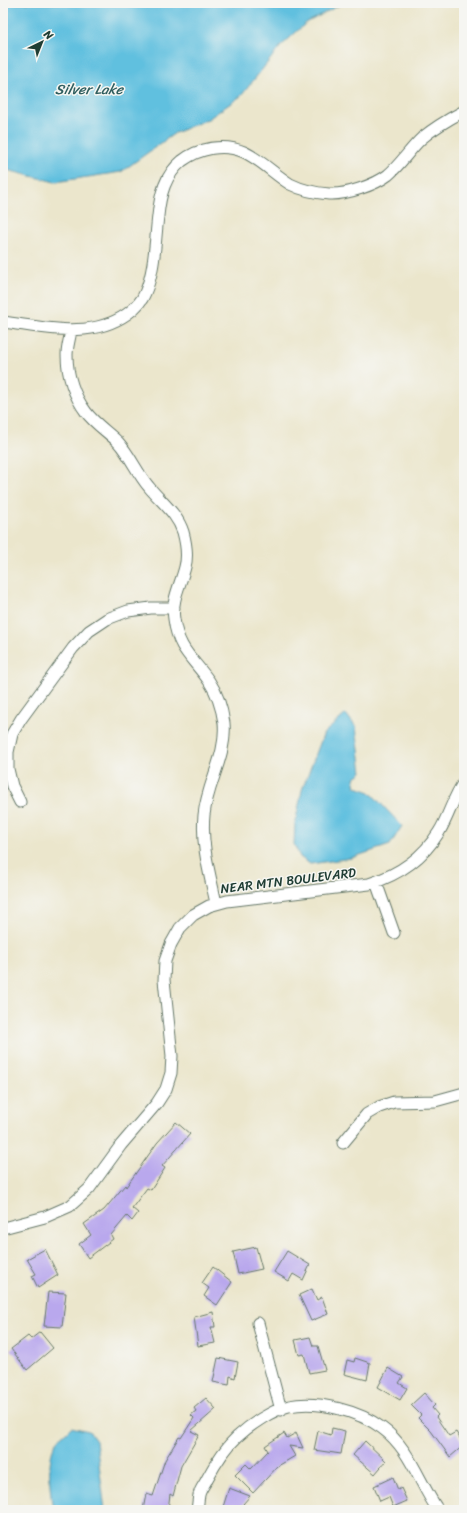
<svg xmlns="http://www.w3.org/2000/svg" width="467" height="1513" font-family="Sriracha,sans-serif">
	<rect width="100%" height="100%" fill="#f6f6f2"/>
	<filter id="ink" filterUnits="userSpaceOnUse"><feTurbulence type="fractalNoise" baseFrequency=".025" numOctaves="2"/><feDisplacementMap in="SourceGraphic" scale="8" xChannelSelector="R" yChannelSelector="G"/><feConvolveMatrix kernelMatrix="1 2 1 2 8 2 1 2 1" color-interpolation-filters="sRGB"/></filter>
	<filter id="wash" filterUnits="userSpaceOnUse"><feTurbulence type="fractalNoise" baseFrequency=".012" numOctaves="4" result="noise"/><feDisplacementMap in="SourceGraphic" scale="16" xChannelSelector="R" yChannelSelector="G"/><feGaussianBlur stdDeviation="0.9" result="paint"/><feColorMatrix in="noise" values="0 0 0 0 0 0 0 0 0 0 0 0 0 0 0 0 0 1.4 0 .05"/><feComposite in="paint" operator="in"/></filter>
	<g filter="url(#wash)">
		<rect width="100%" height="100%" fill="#ebe6cc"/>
		<path fill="#61c0df" stroke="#407e8a" d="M3,3h340l-37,20 -26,24 -39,49 -33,23 -33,14 -54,39 -66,10 -52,-13z
			M346,714l10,13 6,45 -8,6 2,9 14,5 32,34 -12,19 -39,13 -41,6 -10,-7 -6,-13 1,-20 7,-34 22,-57z
			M71,1427l18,4 7,10 9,69h-52c-3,-18 -7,-51 3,-67 3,-6 11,-11 15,-16z"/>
		<g id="blocks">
			<path fill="#b9a8ed" d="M176,1122l14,12 -28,32 3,2 -14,22 -4,-2 -15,20 6,5 -6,8 -5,-5 -16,19 2,4 -25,19 -9,-14 12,-9 -7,-11 20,-14 21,-25 1,2 31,-44z
				M256,1247l6,22 -24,5 -5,-22z
				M45,1249l13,26 -20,13 -6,-12 4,-2 -9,-15z
				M287,1251l23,14 -7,15 -10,-6 -4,7 -15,-9z
				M213,1267l19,15 -15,23 -13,-9 5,-8 -7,-5z
				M312,1289l5,11 5,-3 6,17 -17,7 -12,-26z
				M48,1292l18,1 -4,34 -18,-1z
				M213,1312l2,15h-4l4,16 -17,3 -4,-29z
				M40,1332l13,16 -26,22 -16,-21 17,-13 3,3z
				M310,1337l3,9h5l7,24 -16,3 -5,-19 -5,1 -4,-15z
				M218,1358l20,4 -3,16 -5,-2 -1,9 -16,-3z
				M355,1358l15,5 -3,17 -23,-6 3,-14 7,2z
				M388,1368l15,9 -4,6 8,5 -7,12 -22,-13z
				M424,1393l11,12 -3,3 6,7 -2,2 13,19 7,-4 8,13 -14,12 -19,-26 -13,-13 3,-3 -10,-10z
				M206,1398l10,11 -25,22 8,4 -18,31 -8,30 -3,-2 -2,16h-25l3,-16 7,2 12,-36 14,-23 2,1 13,-20 -3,-3 5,-4 -2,-3z
				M332,1428l13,3 -4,23 -27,-4 4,-19 13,4z
				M284,1433l3,5 9,-5 7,15 -14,-2 6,10 -17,10 -25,27 -18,-18 11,-11 5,5 17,-18 -3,-5z
				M365,1441l21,20 -11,13 -22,-19z
				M393,1477l5,13 3,-2 6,13 -14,6 -4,-10 -9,4 -6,-15z
				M229,1488l21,8 -7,8 6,6h-27z"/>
		</g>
	</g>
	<g filter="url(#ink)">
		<use href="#blocks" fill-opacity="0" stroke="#667869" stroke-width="1"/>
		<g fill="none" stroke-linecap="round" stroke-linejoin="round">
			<g stroke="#667869" stroke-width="13">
				<path id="street" d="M3,322c41,5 87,18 124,-8 7,-5 15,-13 18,-21 10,-23 10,-52 13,-77 2,-21 7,-41 24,-55 17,-13 42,-18 62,-9 17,8 30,22 46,32 12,6 26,9 39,10 17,1 46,-9 59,-19 13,-11 22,-26 34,-37 13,-11 27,-19 42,-27
					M71,330c-1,8 -4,17 -4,25 0,20 7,41 19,57 9,12 22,20 32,30 12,13 19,31 31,45 12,15 28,26 34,45 3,11 5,24 2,35 -4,17 -14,33 -11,52 4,31 19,39 35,62 8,12 13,28 15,42 3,33 -17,60 -20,92 -3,30 6,60 12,88
					M20,802l-8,-16 -4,-17v-17l4,-18 9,-15 52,-71 16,-17 18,-12 21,-8 23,-3h23
					M376,882l18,51
					M343,1143l24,-29 12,-7 15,-5 41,-1 29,-8
					M3,1228l42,-11 25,-11 19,-17 32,-44 36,-42 9,-14 5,-16 1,-17 -8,-76 1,-19 6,-17 9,-16 13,-13 16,-9 18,-5 142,-17c29,-9 54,-26 70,-52 10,-16 14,-35 25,-50
					M258,1323l23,87
					M197,1510c1,-5 1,-10 2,-15 1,-6 6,-11 8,-16 8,-15 18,-31 30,-42 13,-12 35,-27 52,-31 29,-6 70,5 93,22 28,20 37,55 56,82"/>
			</g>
			<use href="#street" stroke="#fff" stroke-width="11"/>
		</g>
	</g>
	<g text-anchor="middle" stroke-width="3" stroke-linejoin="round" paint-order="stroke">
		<g font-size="13" fill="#1f3d34" stroke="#f6f6f2">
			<text transform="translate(288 880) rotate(-7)" y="5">NEAR MTN BOULEVARD</text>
		</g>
		<g font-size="14" font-style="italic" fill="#305e5f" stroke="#f6f6f2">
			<text x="89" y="94">Silver Lake</text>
		</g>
	</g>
	<rect width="467" height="1513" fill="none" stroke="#f6f6f2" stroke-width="16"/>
	<g transform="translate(42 42) rotate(43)" stroke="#f6f6f2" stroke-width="3" paint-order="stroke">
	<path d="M0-3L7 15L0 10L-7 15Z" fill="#1f3d34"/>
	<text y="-6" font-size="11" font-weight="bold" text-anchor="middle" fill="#1f3d34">N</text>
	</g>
</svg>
